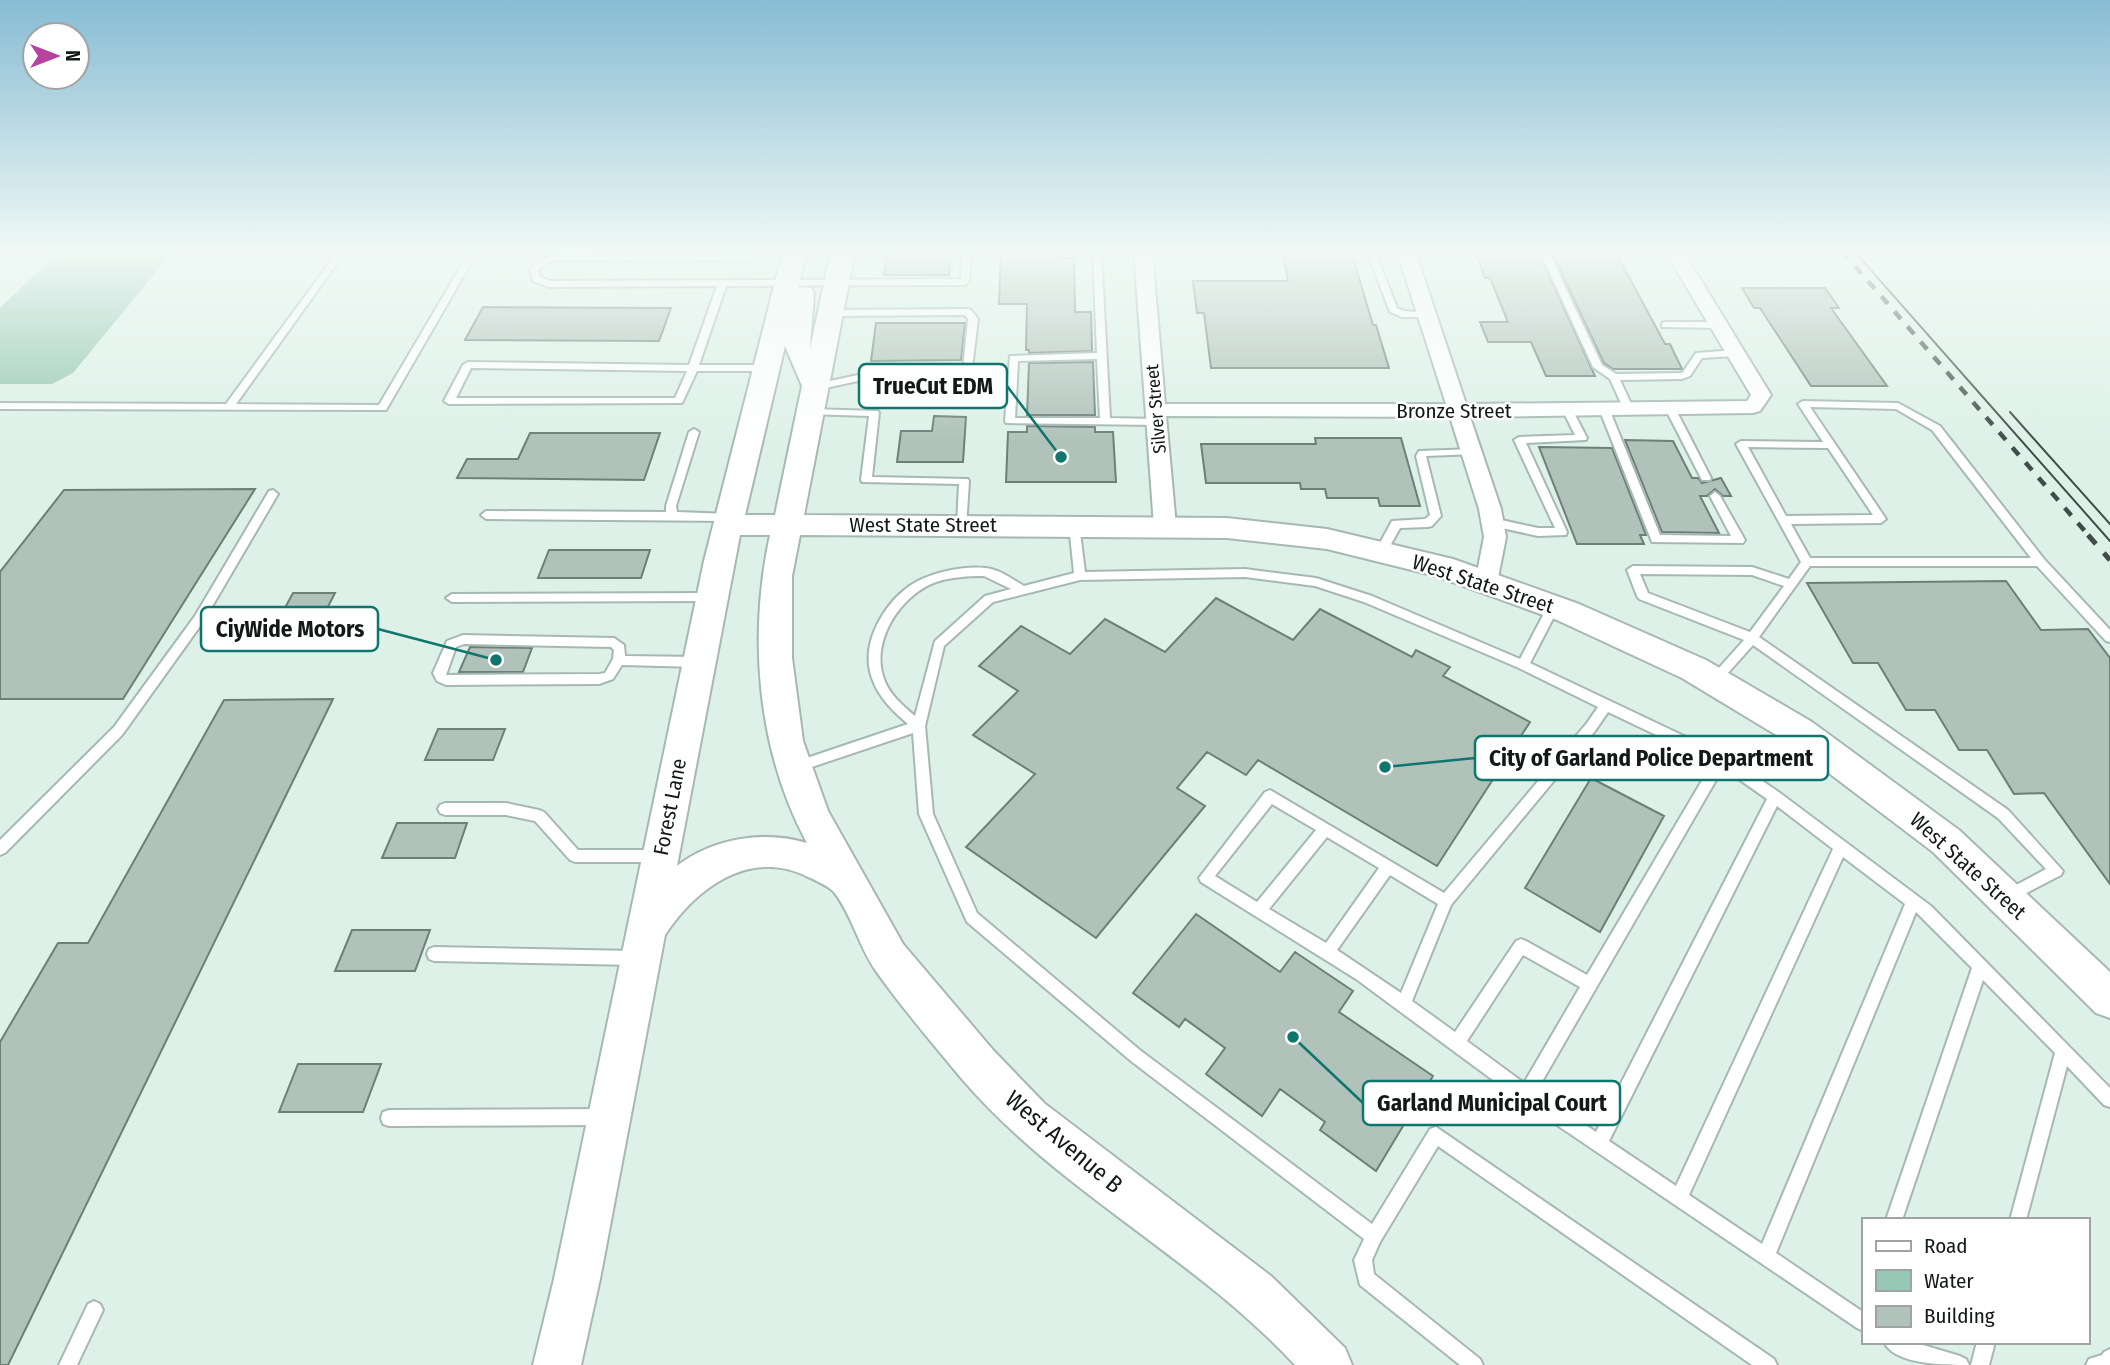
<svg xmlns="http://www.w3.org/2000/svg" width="2110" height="1365" font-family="'Fira Sans Condensed',sans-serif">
	<rect width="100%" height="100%" fill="#def1e9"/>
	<path fill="#96c8b5" d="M60,251h113l-100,122 -21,11h-52v-76z"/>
	<path fill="#b0c2ba" stroke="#6e7f78" stroke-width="2" d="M887,251h64l-2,24h-65z
		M1001,251h58v7h15l1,54h16l1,39 -63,2v-3h-3l1,-46h-28z
		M1282,251h69l22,74h3l13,43h-178l-7,-55h-7l-4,-32h95z
		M1475,251h63l57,125h-49l-15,-34h-43l-8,-20h28l-18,-44h-5z
		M1551,251h64l50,93h5l12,25h-69l-9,-6z
		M1742,288h83l14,20h-8l56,78h-76l-51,-78h-6z
		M483,307l188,1 -12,33 -194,-1z
		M876,323h89l-4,37 -90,1z
		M1093,362l2,53h-68l2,-52z
		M934,416l32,1 -3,45h-66l4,-31h31z
		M1027,426l68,1v5h18l3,50h-110l2,-50h19z
		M530,433h130l-16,47 -187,-2 10,-19h51z
		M1315,438h86l19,68h-40l-2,-8h-51l-2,-9h-24l-1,-6h-94l-5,-39h115z
		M1625,440l48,1 19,37h6l4,5 19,-5 10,18h-8l-8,-7 -8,7h-7l19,37 -57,-1z
		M1539,447l73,1 34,87h-6l4,9h-67z
		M255,489l-132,210h-123v-127l64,-82z
		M549,550h101l-9,28h-103z
		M2006,581l35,49 47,-1 22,29v226l-66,-91 -30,1 -27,-44h-28l-24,-40h-29l-28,-47h-25l-46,-80z
		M293,593h42l-20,39h-43z
		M1216,598l77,42 27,-31 92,48 4,-7 34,17 -7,9 87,46 -93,144 -179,-106 -12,15 -39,-23 -30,36 28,18 -109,132 -130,-91 69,-73 -62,-39 45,-44 -39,-25 42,-40 49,28 35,-35 60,33z
		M470,647l62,1 -9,24h-64z
		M333,699l-325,666h-8v-323l58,-99h30l136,-243z
		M438,729h67l-12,31h-68z
		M1591,778l73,38 -64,116 -75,-44z
		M397,823h70l-12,35h-73z
		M1196,914l84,58 15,-20 58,39 -14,21 94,64 -57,95 -56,-41 5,-8 -45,-33 -18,27 -56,-42 19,-26 -40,-29 -6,8 -46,-34z
		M352,930h78l-15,41h-80z
		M298,1064h83l-18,48h-84z"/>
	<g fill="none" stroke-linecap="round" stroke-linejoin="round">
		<g stroke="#a6b8b1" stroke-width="4">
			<path id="lane" d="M338,251h8l-110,153 143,1 91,-154h8l-92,159 -386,-1v-6l226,1z
				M962,251h8l-1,31 -4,3 -239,1 -27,79h67l5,3 -5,3h-69l-15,32 -233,1 -5,-3 19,-36 5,-3 221,3 28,-79 -168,1 -16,-6 -3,-11c8,-11 17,-14 31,-16l188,1 4,3 -4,3 -192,-1 -11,3 -8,7 2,7 10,4 411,-2zM471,368l216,3 -12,27h-219z
				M1093,251h8l9,167 47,1 5,3 -5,3 -151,-2 -1,-2 5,-65 87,-3zM1097,359l3,59h-85l3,-57z
				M1367,251h8l22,57 7,3 27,2v4h-29l-12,-5z
				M1540,251h8l54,114 14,9 65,-1 2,-1 13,-19 39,-3 5,3 -5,3 -33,2 -12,18 -8,3 -62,1 14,30 -1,2h-8l-15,-33 -17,-12z
				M968,309l3,1 7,9 -8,66 -112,-4 -42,9 -5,-3 5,-3 42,-9 104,5 6,-61 -3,-4 -134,1 -5,-3 5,-3z
				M1665,322h54l5,3 -5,3 -57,-1v-4z
				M1803,401l95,2 42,23 104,133 66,71v12l-4,-1 -69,-75h-227l-51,71 249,173 55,61 -2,4 -48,25 -5,2 -5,-2 -2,-4 2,-4 43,-23 -48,-51 -245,-173 -35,39h-8l-2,-3 2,-3 34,-38 -105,-41 -2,-3 -10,-26 6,-4 119,1 37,12 12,-17 -65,-118 5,-3 82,1 -25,-38zM1810,407l86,2 36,21 99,128h-221l-19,-34 90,-1 5,-4zM1748,447l80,1 45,67 -87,1zM1640,574l112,1 32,11 -34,46 -102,-39z
				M1671,407l5,3 35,68 -1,2h-8l-1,-2 -35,-68z
				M1568,408l5,3 14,27 -1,2 -60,3 41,89 -1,3 -28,1 -50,-11 -1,-3 1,-3 4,-1 46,10h17l-41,-88 5,-3 56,-2 -12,-24z
				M1605,408l5,3 50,124 71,1 -21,-40 5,-4 5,4 25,44 -2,3 -91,-1 -52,-131z
				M811,409l67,2 1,2 -7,64 96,2 1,2 -3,47 -4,1 -5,-4 2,-41 -97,-2 -1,-2 8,-64 -62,-2v-4z
				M694,429l5,3 -23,74 1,6 53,2 5,4 -1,3 -248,-2 -5,-4 5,-4 180,1v-6l23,-74z
				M1473,449l4,1v4l-51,2 15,60 -9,10 -4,1 -28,1 -15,27h-8l-2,-3 17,-31 33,-2 5,-4 -14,-59 3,-5z
				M273,490l5,4 -75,128 -81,113 -117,118 -5,2v-15l114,-113 81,-111 74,-125z
				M1074,521l5,4 6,47 160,-3 71,9 56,18 148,63 29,-55h8l2,3 -29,56 196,93 54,37 151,113 179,182v19l-6,-2 -37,-39 -41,154h-16l45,-167 -72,-73 -81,240h-16l86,-252 -56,-56 -140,341 87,59v19l-6,-3 -337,-228 -164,-121 -155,-97 -2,-4 66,-86 5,-2 174,103 143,-170 11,-16 -79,-39 -155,-66 -49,-16 -70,-9 -165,3 -87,22 -49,44 -19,80 8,88 44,99 164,138 231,173 58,-95 6,-2 338,232 3,6h-25l-314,-219 -58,96 -8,18 2,14 106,85 3,6h-23l-100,-80 -6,-25 10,-21 -233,-178 -164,-139 -48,-108 -6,-81 -116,39 -5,-1 -1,-4 1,-4 116,-39c-14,-12 -30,-27 -36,-46 -13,-35 14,-79 44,-96 19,-10 47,-16 69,-14 14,1 27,11 39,18l50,-13 -5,-48zM984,576l27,13 -26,7 -50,45 -20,75c-12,-10 -26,-22 -31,-37 -14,-37 16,-84 52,-97 15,-5 32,-6 48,-6zM1608,712l105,50 -126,213 -61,-34 -5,-2 -5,2 -61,91 -43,-31 39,-96 144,-174zM1723,768l44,31 -171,333 -60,-40zM1272,804l44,26 -59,72 -42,-26zM1777,806l56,43 -157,337 -67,-45zM1327,837l52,31 -53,75 -57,-34zM1843,857l62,47 -143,340 -73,-49zM1390,875l48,29 -37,89 -64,-43zM1523,955l57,32 -56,96 -57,-42z
				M712,593l6,4 -6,4 -260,1 -6,-4 6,-4z
				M463,635l151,3 10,7 1,11 74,1 6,5 -6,5 -77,-2 -9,14 -14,5 -153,1 -9,-4 -4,-8 14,-32zM464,644l147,3 3,3 -1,9 -8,14 -6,1 -153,1 10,-28z
				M445,803h61l33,7 5,2 34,38h81l5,2 2,4 -2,4 -5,2h-84l-5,-2 -35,-39 -29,-6h-61l-5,-2 -2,-4 2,-4z
				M434,947l201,4 5,2 2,5 -2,5 -5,2 -201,-4 -5,-2 -2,-5 2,-5z
				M605,1109l6,2 2,6 -2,6 -6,2 -216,1 -6,-2 -2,-6 2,-6 6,-2z
				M94,1301l6,3 3,6 -26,55h-18l29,-61z
				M1884,1342h29l47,14 6,3 3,6c-22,0 -75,0 -85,-23z
				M1977,1342h18l-6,23h-18z
				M2110,1349v16h-24l3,-6 13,-4 2,-3z"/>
		</g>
		<g stroke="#a6b8b1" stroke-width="4">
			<path id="street" d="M1134,251h18l13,153h281l-49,-153h18l51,153 281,-3 4,-6 -86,-144h18l88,144 -11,16 -7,2 -283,4 31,92 5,28 -9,46 -3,6 -8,2 -8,-2 -3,-6 9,-46 -5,-28 -29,-92 -284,-1 10,110 -3,5 -8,3 -8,-3 -3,-5z"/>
		</g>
		<g stroke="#a6b8b1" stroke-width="4">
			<path id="secondary" d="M783,251h24l-9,36 13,1 3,5 -4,56 21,-98h24l-51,264 423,3 100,11 126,30 126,45 127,56 106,62 147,108 151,142v46l-14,-5 -163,-161 -145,-110 -106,-64 -125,-58 -121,-44 -109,-27 -100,-11 -427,-3 -8,41v82l11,83 25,70 75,133 90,106 51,53 227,173 74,72 7,17h-57c-100,-108 -237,-174 -333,-286 -29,-35 -60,-71 -86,-108 -17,-24 -24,-56 -42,-79 -6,-7 -24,-14 -32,-18 -57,-24 -108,17 -137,61l-65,344 -19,86h-48l21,-86 150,-718zM785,346l17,40 -27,129h-30zM740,535h30c-22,102 -13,215 37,308 -43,-13 -94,-5 -130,23z"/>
		</g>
		<use href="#lane" fill="#fff" fill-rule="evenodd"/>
		<use href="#street" fill="#fff" fill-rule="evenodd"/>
		<use href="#secondary" fill="#fff" fill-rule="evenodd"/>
		<path stroke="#414b47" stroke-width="2" d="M1854,251l256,290
			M2010,412l100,112"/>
		<path stroke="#414b47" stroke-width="4.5" stroke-dasharray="10 10" stroke-linecap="butt" d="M1842,251l248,286"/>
		<path stroke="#414b47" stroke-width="5" stroke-dasharray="12 12" stroke-linecap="butt" d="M2088,535l22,25"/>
	</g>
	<linearGradient id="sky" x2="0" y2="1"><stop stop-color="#87bcd4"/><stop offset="0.57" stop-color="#f0f9f5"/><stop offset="1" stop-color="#f0f9f5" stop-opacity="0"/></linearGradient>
	<rect width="2110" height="442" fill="url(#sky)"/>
	<g text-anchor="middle" stroke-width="5" stroke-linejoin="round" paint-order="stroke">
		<g font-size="18" fill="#121916" stroke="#fff">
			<text transform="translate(1156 409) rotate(-95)" y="6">Silver Street</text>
		</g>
		<g font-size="21" fill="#121916" stroke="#fff">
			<text x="1454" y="418">Bronze Street</text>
			<text x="923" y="532">West State Street</text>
			<text transform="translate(1483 584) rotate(18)" y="7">West State Street</text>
			<text transform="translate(670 807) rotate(-79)" y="7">Forest Lane</text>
			<text transform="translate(1968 866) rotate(42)" y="7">West State Street</text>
		</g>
		<g font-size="24" fill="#121916" stroke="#fff">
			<text transform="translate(1064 1142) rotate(40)" y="8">West Avenue B</text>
		</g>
	</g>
	<path fill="none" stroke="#0f766e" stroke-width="2.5" d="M1061 457L1007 386M496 660L378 629M1385 767L1475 758M1293 1037L1363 1103"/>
	<g fill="#0f766e" stroke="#fff" stroke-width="2.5">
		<circle cx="1061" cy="457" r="7"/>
		<circle cx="496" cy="660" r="7"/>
		<circle cx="1385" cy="767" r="7"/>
		<circle cx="1293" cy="1037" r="7"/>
	</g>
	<g fill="#fff" stroke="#0f766e" stroke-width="2.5">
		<rect x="859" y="364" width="148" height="44" rx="7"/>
		<rect x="201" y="607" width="177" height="44" rx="7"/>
		<rect x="1475" y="736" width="353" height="44" rx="7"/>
		<rect x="1363" y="1081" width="257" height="44" rx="7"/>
	</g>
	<g font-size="23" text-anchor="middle" font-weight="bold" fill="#121916">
		<text x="933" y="394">TrueCut EDM</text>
		<text x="290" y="637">CiyWide Motors</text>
		<text x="1651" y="766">City of Garland Police Department</text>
		<text x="1492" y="1111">Garland Municipal Court</text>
	</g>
	<rect x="1862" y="1218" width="228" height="126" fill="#ffffff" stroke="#a0a3a2" stroke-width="2"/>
	<rect x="1876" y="1241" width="35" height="10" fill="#ffffff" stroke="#a0a3a2" stroke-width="2"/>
	<text x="1924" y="1253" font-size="21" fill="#121916">Road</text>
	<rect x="1876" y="1270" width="35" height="21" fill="#96c8b5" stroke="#a0a3a2" stroke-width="2"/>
	<text x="1924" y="1288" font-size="21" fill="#121916">Water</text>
	<rect x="1876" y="1306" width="35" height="21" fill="#b0c2ba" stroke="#a0a3a2" stroke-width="2"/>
	<text x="1924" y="1323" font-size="21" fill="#121916">Building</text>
	<g transform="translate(56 56) rotate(90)"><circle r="33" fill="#ffffff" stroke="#a0a3a2" stroke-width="2"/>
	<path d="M0-5L12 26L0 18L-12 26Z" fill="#b6439e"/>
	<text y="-10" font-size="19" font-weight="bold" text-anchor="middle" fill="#121916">N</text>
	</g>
</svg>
